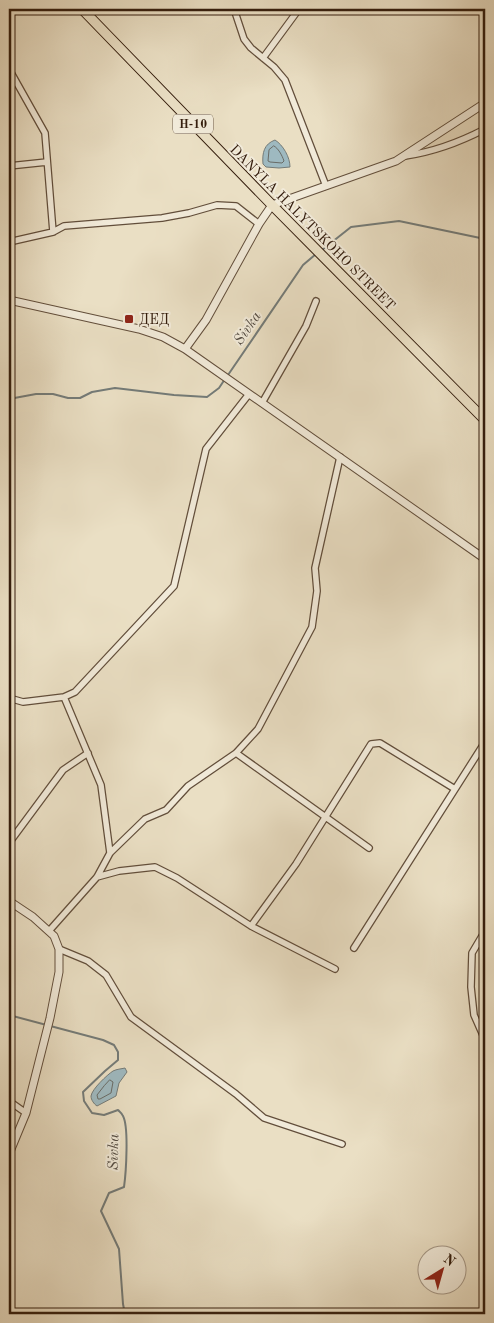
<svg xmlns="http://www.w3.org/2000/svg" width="494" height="1323" font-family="'Old Standard TT',serif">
	<rect width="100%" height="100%" fill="#eadfc4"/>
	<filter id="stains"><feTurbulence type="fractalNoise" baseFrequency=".004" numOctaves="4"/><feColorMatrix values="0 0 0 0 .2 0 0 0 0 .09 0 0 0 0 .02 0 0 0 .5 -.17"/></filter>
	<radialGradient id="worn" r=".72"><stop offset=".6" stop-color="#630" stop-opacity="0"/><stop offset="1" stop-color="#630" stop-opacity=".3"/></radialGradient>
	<path fill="#9eb9c0" stroke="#747b78" d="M275,140c8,5 15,17 15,27l-11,1 -13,-1 -3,-3c-1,-11 1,-20 12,-24z
		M125,1068l2,4 -8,11 -3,13 -19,10c-3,-2 -6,-6 -6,-10 1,-7 16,-21 22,-25 4,-2 8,-2 12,-3z"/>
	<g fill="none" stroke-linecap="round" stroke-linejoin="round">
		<path stroke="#696b66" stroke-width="1" d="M274,146c4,2 8,9 10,15l-2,2 -12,-1 -2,-1 1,-11z
			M110,1080l3,2 -2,11 -11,6h-2l-1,-4 7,-9z"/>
		<path stroke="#747b78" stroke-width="2" d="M322,250l29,-23 48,-6 86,18
			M228,375l75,-110 13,-11
			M9,399l27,-5h17l15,4h12l12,-6 23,-4 59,7 33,2 12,-9 6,-9
			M9,1015l94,25 11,5 4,7v8l-13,11 -22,21 1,9 8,12 12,2 14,-5c2,2 4,3 5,6 6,11 3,57 1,71l-15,6 -8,18 18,38 4,55 2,10"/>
		<g stroke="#624e3b" stroke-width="8">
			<path id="minor" d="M234,9l10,30 7,9 23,19 11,13 41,106
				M263,58l36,-49
				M9,69l36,64 8,99
				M405,156c28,-4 55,-14 80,-27
				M9,166l38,-4
				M9,242l44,-10 11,-6 98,-8 27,-5 28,-8 19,1 23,18
				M262,403l44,-77 10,-25
				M64,697l37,88 9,68
				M9,698l14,4 41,-5 11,-5 99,-106 32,-137 43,-55
				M236,753l133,95
				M9,843l54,-73 25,-17
				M97,877l22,-6 36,-4 22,11 74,48 84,43
				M251,926l45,-62 75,-120 9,-1 75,46
				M49,931l48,-54 13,-24 35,-34 21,-9 22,-24 48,-33 22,-24 54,-102 5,-36 -2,-23 25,-111
				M485,931l-13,22 -1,34 3,28 11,25
				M354,948l131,-206
				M59,949l29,12 18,14 25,42 105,77 28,24 78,26
				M9,1101l17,12"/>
		</g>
		<g stroke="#624e3b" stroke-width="9">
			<path id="tertiary" d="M9,300l130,29 24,8 22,12 300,210
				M185,349l21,-29 53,-96 13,-19 124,-44 89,-58
				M9,901l24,16 21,19 5,13v23l-9,46 -24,95 -17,41"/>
		</g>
		<g stroke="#341d0d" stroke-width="11">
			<path id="primary" d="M82,9l190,196 213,215"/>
		</g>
		<use href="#minor" stroke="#f1ead9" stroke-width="5.5"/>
		<use href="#tertiary" stroke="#f1ead9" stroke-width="7"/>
		<use href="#primary" stroke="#eadfc4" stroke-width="9"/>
	</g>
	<rect fill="#8f2418" stroke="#f1ead9" stroke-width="2" x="124" y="314" width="10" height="10" rx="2.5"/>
	<g text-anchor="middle" stroke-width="4" stroke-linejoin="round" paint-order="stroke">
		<rect fill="#f1ead9" stroke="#6d5a4a" stroke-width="1" x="173" y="114.5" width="40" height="19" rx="4"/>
		<g font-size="12" font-weight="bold" fill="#341d0d">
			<text x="193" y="128">Н-10</text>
		</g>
		<g font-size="14" fill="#341d0d" stroke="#f1ead9">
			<text transform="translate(313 227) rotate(45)" y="5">DANYLA HALYTSKOHO STREET</text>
		</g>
		<g font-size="14" fill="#341d0d" stroke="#f1ead9" text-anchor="start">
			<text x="139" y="324">ДЕД</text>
		</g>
		<g font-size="15" font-style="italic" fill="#544c43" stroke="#f1ead9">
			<text transform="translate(247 328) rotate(-56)" y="5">Sivka</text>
			<text transform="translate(113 1152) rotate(-89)" y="5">Sivka</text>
		</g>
	</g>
	<rect width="494" height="1323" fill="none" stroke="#eadfc4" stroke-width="30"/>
	<rect x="10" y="10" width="474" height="1303" fill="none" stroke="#341d0d" stroke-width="2.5"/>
	<rect x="15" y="15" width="464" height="1293" fill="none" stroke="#341d0d"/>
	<g transform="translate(442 1270) rotate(37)"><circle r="24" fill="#f1ead9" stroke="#a59887"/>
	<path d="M0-4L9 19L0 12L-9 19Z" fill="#8f2418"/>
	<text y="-8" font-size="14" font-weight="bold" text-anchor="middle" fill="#341d0d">N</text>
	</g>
	<rect width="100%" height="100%" filter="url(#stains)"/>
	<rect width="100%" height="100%" fill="url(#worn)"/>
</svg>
